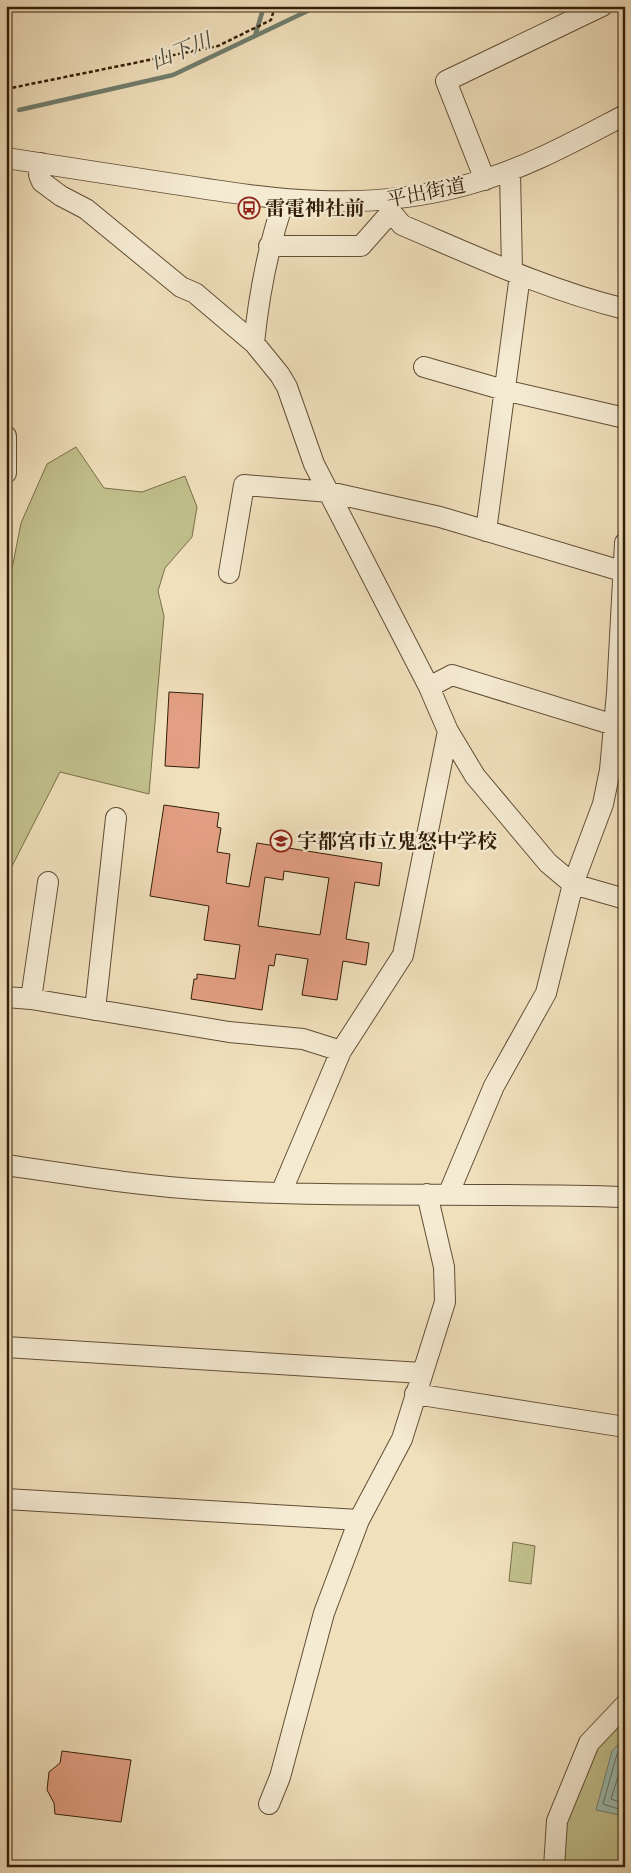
<svg xmlns="http://www.w3.org/2000/svg" width="631" height="1873" font-family="'Sorts Mill Goudy','Noto Serif JP',serif">
	<rect width="100%" height="100%" fill="#f0e0bc"/>
	<filter id="stains"><feTurbulence type="fractalNoise" baseFrequency=".004" numOctaves="4"/><feColorMatrix values="0 0 0 0 .2 0 0 0 0 .09 0 0 0 0 .02 0 0 0 .5 -.17"/></filter>
	<radialGradient id="worn" r=".72"><stop offset=".6" stop-color="#630" stop-opacity="0"/><stop offset="1" stop-color="#630" stop-opacity=".3"/></radialGradient>
	<path fill="#c1c08c" stroke="#7a6f4a" d="M76,447l28,41 38,4 43,-16 12,31 -5,30 -27,31 -7,23 6,25 -15,178 -89,-22 -54,106v-279l15,-76 26,-59z
		M513,1542l22,4 -4,38 -22,-3z
		M625,1705v162h-71l2,-34 36,-93z"/>
	<path fill="#9abdb1" stroke="#707d6d" d="M625,1738v78l-29,-6 16,-59z"/>
	<g fill="none" stroke-linecap="round" stroke-linejoin="round">
		<path stroke="#666e5c" stroke-width="1" d="M625,1745l-8,9 -14,50 22,7
			M625,1754l-14,45 14,5"/>
		<path stroke="#707d6d" stroke-width="4.5" d="M255,36l9,-30
			M19,110l154,-35 145,-69"/>
	</g>
	<path fill="#e39f83" stroke="#321e08" fill-rule="evenodd" d="M169,692l34,2 -4,74 -34,-2z
		M164,805l55,8 -2,14 4,1 -4,24 13,2 -4,29 23,4 8,-44 125,20 -3,23 -24,-4 -9,57 23,4 -3,22 -23,-4 -6,39 -35,-5 6,-36 -32,-5 -2,12 -5,-1 -7,45 -71,-11 3,-20h3v-5l38,5 5,-34 -36,-5 5,-34 -59,-10zM284,871l45,7 -9,57 -62,-9 7,-49 18,3z
		M62,1751l69,9 -10,62 -66,-8 -1,-11 -7,-13 2,-18 11,-9z"/>
	<g fill="none" stroke-linecap="round" stroke-linejoin="round">
		<g stroke="#624e35" stroke-width="22">
			<path id="minor" d="M6,158c56,9 112,17 168,26 103,16 189,29 292,1 57,-15 107,-43 159,-70
				M41,163l-2,12 3,7 19,14 25,13 95,78 14,6 59,50 26,32 7,12 27,77 115,223 19,44 27,45 73,87 25,21 52,15
				M510,171l2,100
				M485,180l-39,-99 156,-75
				M391,199v13l11,13c73,31 145,65 223,84
				M269,246h92l30,-34
				M254,343c5,-49 14,-96 30,-143
				M424,367l80,23 121,28
				M6,436v37
				M486,531l34,-256
				M229,573l15,-88 85,7 111,25 185,55
				M429,687l23,-12 162,50
				M6,997l25,2 198,33 74,7 38,12
				M31,999l17,-117
				M95,1010l21,-192
				M6,1165c68,10 135,21 203,25 138,8 277,2 416,7
				M281,1193l60,-142 62,-96 45,-224
				M448,1195l46,-109 52,-93 27,-109 30,-80 7,-34 7,-77 8,-150
				M6,1347l416,26
				M415,1394l210,33
				M6,1499l353,21 43,-81 43,-137 -1,-35 -17,-73
				M269,1804l11,-27 44,-164 35,-93
				M554,1867l3,-46 32,-78 36,-38"/>
		</g>
		<path stroke="#321e08" stroke-width="2.5" stroke-dasharray="4 2.5" stroke-linecap="butt" d="M6,89l212,-43 53,-26 4,-14"/>
		<use href="#minor" stroke="#f5ebd3" stroke-width="20"/>
	</g>
	<defs>
		<g id="bus-ring" transform="scale(1.125)"><circle r="9.5" fill="#f5ebd3" stroke="#8f2418" stroke-width="1.5"/><path d="M-5-6H5V4H4V6H2V4H-2V6H-4V4H-5ZM-3.5-4V0h7V-4ZM-3.5 1.2v1.5H-2V1.2ZM2 1.2v1.5H3.5V1.2Z" fill="#8f2418"/></g>
		<g id="school-ring" transform="scale(1.125)"><circle r="9.5" fill="#f5ebd3" stroke="#8f2418" stroke-width="1.5"/><path d="M0-5L7-2L0 1L-7-2ZM-4 1L0 2.5L4 1V4Q0 6-4 4Z" fill="#8f2418"/></g>
	</defs>
	<g fill-rule="evenodd">
		<use href="#bus-ring" x="249" y="208"/>
		<use href="#school-ring" x="281" y="841"/>
	</g>
	<g text-anchor="middle" stroke-width="4.5" stroke-linejoin="round" paint-order="stroke">
		<g font-size="20" fill="#321e08" stroke="#f5ebd3">
			<text transform="translate(426 192) rotate(-11)" y="7">平出街道</text>
		</g>
		<g font-size="20" font-weight="bold" fill="#321e08" stroke="#f5ebd3" text-anchor="start">
			<text x="265" y="215">雷電神社前</text>
			<text x="297" y="848">宇都宮市立鬼怒中学校</text>
		</g>
		<g font-size="21" font-style="italic" fill="#514e3b" stroke="#f5ebd3">
			<text transform="translate(181 51) rotate(-22)" y="7">山下川</text>
		</g>
	</g>
	<rect width="631" height="1873" fill="none" stroke="#f0e0bc" stroke-width="25"/>
	<rect x="8" y="8" width="616" height="1858" fill="none" stroke="#321e08" stroke-width="2.5"/>
	<rect x="12" y="12" width="606" height="1848" fill="none" stroke="#321e08"/>
	<rect width="100%" height="100%" filter="url(#stains)"/>
	<rect width="100%" height="100%" fill="url(#worn)"/>
</svg>
